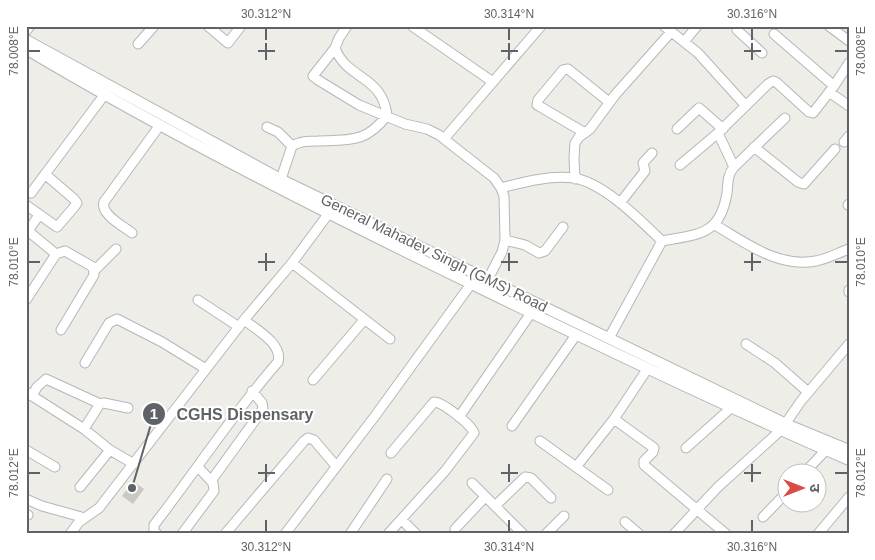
<svg xmlns="http://www.w3.org/2000/svg" width="875" height="560" font-family="Helvetica,'Noto Sans Devanagari',sans-serif">
	<rect width="100%" height="100%" fill="#efede7"/>
	<path fill="#cbc8c4" d="M133,481l11,8 -11,15 -11,-8z"/>
	<g fill="none" stroke-linecap="round" stroke-linejoin="round">
		<g stroke="#b4b7ba" stroke-width="11">
			<path id="minor" d="M208,26l20,17 13,-17
				M412,26l81,56
				M664,26l34,27 48,53
				M829,26l20,15
				M737,30l25,23
				M26,31l4,-5
				M774,34l60,52
				M684,42l13,-16
				M138,44l16,-18
				M335,48l-22,28 5,4 41,25 46,19 22,5 12,6 55,43 7,10 3,8 1,44 -3,12 -14,27
				M829,92l20,14
				M267,127l11,5 14,14
				M677,129l22,-21 24,21
				M585,133l-46,-27 -2,-1 1,-5 25,-30 5,-1 41,33
				M444,139l97,-113
				M844,142l5,-6
				M754,147l44,35 6,2 31,-35
				M680,165l38,-32 50,-49 5,-3 3,1 33,30 4,1 21,-27 15,-23
				M734,167l51,-49
				M281,179l11,-33c8,-5 17,-5 26,-5 31,-1 49,2 69,-26 -5,-40 -40,-35 -52,-67l4,-10 8,-12
				M575,179l-1,-21 1,-15 4,-6 11,-8 25,-34 56,-63
				M501,188c23,-6 49,-13 73,-10 30,5 66,42 88,63
				M31,193l74,-99
				M620,203l25,-32 -2,-8 9,-10
				M26,205l31,22 18,-21 2,-3 -3,-4 -28,-24
				M848,205l1,-1
				M715,225c31,18 63,43 101,36 11,-2 22,-8 33,-12
				M28,231l28,23
				M132,233c-9,-7 -32,-19 -28,-31l56,-77
				M26,234l13,-19
				M505,240l20,5 14,8 6,-2 18,-24
				M292,263l98,76
				M95,270l21,-21
				M849,290v2
				M26,300l30,-46 9,-3 28,16 1,8 -33,55
				M198,300l41,27
				M609,338l53,-97c36,-7 58,-5 65,-48 1,-9 0,-18 7,-26l-16,-34
				M746,344l29,19 33,29
				M85,363l24,-40 8,-4 45,23 44,27
				M313,380l51,-60
				M26,392l58,37 26,21 24,14
				M32,396l5,-9 9,-8 50,23 2,2v3l-14,22
				M98,404l6,-1 24,5
				M459,417l72,-104
				M614,419l40,29 -1,4 -9,9v4l82,69
				M512,426l64,-91
				M540,441l68,49
				M686,448l46,-41
				M26,450l29,17
				M576,467l38,-48 34,-51
				M805,472l21,-22
				M211,481l52,-72 -1,-6 -10,-12
				M472,483l51,51
				M80,487l30,-37
				M26,499l16,7 43,12
				M495,506l30,-29 6,1 20,20
				M26,515h2
				M763,517l25,-26
				M402,520l14,14
				M625,522l14,12
				M455,529l30,-32
				M70,534l9,-12 20,-14 145,-188 48,-57 37,-50
				M157,534l-3,-3v-6c42,-54 79,-112 124,-163 5,-18 -21,-32 -34,-42
				M182,534l32,-43 -1,-8 -15,-16
				M225,534l79,-93 4,-3 6,2 22,26
				M285,534l90,-118 96,-132
				M350,534l37,-55
				M388,534l57,-63 29,-38c-3,-9 -32,-31 -40,-31l-43,51
				M546,534l18,-18
				M674,534l44,-47 63,-57 20,-29 48,-57
				M818,534l31,-37"/>
		</g>
		<g stroke="#b4b7ba" stroke-width="12">
			<path id="tertiary" d="M26,40l258,141 502,243 63,26
				M26,49c148,88 303,166 458,241 121,59 242,117 365,170"/>
		</g>
		<use href="#minor" stroke="#fff" stroke-width="9"/>
		<use href="#tertiary" stroke="#fff" stroke-width="10"/>
	</g>
	<path fill="none" stroke="#5f6266" stroke-width="2" d="M266,28v12M509,28v12M752,28v12M266,43v17M509,43v17M752,43v17M28,51h12M258,51h17M501,51h17M744,51h17M835,51h13M266,253v18M509,253v18M752,253v18M28,262h12M258,262h17M501,262h17M744,262h17M835,262h13M266,464v18M509,464v18M752,464v18M28,473h12M258,473h17M501,473h17M744,473h17M835,473h13M266,520v12M509,520v12M752,520v12"/>
	<g text-anchor="middle" stroke-width="4" stroke-linejoin="round" paint-order="stroke">
		<g font-size="15" fill="#5f6266" stroke="#fff">
			<text transform="translate(434 253) rotate(26)" y="5">General Mahadev Singh (GMS) Road</text>
		</g>
	</g>
	<path fill="none" stroke="#5f6266" stroke-width="2" d="M132 488L154 414"/>
	<g fill="#5f6266" stroke="#fff" stroke-width="2">
		<circle cx="132" cy="488" r="5"/>
		<circle cx="154" cy="414" r="12"/>
	</g>
	<g font-size="15" text-anchor="middle" font-weight="bold" fill="#fff">
		<text x="154" y="419">1</text>
	</g>
	<g font-size="16" text-anchor="middle" font-weight="bold" fill="#5f6266" stroke="#fff" stroke-width="4" stroke-linejoin="round" paint-order="stroke">
		<text x="245" y="420">CGHS Dispensary</text>
	</g>
	<rect width="875" height="560" fill="none" stroke="#ffffff" stroke-width="55"/>
	<g transform="translate(802 488) rotate(90)"><circle r="24" fill="#ffffff" stroke="#bfc0c2"/>
	<path d="M0-4L9 19L0 12L-9 19Z" fill="#da4b43"/>
	<text y="-8" font-size="14" font-weight="bold" text-anchor="middle" fill="#5f6266">उ</text>
	</g>
	<rect x="28" y="28" width="820" height="504" fill="none" stroke="#5f6266" stroke-width="2"/>
	<g font-size="12" text-anchor="middle" fill="#5f6266">
		<text x="266" y="18">30.312°N</text>
		<text x="509" y="18">30.314°N</text>
		<text x="752" y="18">30.316°N</text>
		<text transform="translate(861 51) rotate(-90)" y="4">78.008°E</text>
		<text transform="translate(14 51) rotate(-90)" y="4">78.008°E</text>
		<text transform="translate(861 262) rotate(-90)" y="4">78.010°E</text>
		<text transform="translate(14 262) rotate(-90)" y="4">78.010°E</text>
		<text transform="translate(861 473) rotate(-90)" y="4">78.012°E</text>
		<text transform="translate(14 473) rotate(-90)" y="4">78.012°E</text>
		<text x="266" y="551">30.312°N</text>
		<text x="509" y="551">30.314°N</text>
		<text x="752" y="551">30.316°N</text>
	</g>
</svg>
